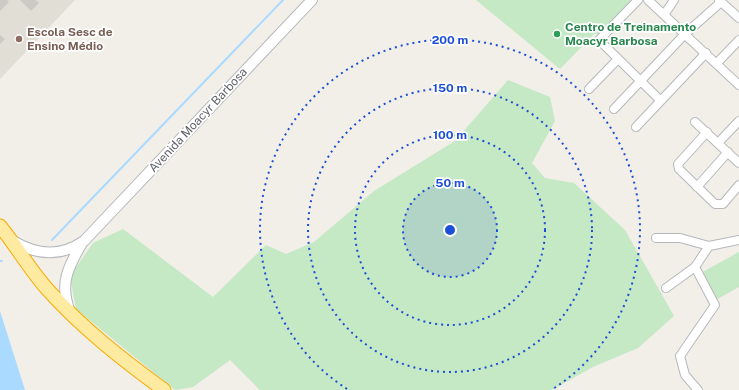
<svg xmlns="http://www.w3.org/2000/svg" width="739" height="390" font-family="'Public Sans',sans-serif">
	<rect width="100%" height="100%" fill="#f1efe8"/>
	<path fill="#e1ded6" d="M0,0h75l-75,79z"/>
	<path fill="#c5e8c5" d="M476,0h156l-33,34h-5l-34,35z
		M508,80l42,17 5,24 -23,42 13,15 29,5 51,47 49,86 -36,32 -45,19 -41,23h-292l-30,-30 -37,27 -18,3 -99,-81 -6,-33 23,-33 30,-14 90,68 53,-52 20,9 28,-12 60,-51 81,-50z
		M739,252v35l-27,15 -15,-27z"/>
	<path fill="#aadaff" d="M0,311l25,79h-25z"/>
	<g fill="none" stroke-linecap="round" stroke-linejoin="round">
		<path stroke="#aadaff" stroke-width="2" d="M52,240l231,-240
			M0,261h2"/>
	</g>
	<path fill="#cccac5" d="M0,0h7l2,2 -9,9z
		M20,0h16l3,3 -8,8z
		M0,35l5,4 -5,5z"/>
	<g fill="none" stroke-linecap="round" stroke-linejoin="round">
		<g stroke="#b5b8bc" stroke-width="10">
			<path id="minor" d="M638,0l-39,40 61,60
				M648,0l91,85
				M719,0l20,18
				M664,15l10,-15
				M717,63l22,-23
				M589,89l29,-30
				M614,109l71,-75 36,-32
				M695,122l44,41
				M636,127l70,-74
				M707,132l-29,32 1,5 36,35h8l16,-19
				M718,143l21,-22
				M697,187l31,-35
				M656,238h24l29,8 30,-6
				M695,267l20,38 -35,51 5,19 13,15
				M666,288l29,-21 14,-21"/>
		</g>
		<g stroke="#b5b8bc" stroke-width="12">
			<path id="tertiary" d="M13,241c23,14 48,16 71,0l228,-241
				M70,312c-11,-28 -2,-45 12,-69"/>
		</g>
		<g stroke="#f9ab00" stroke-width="15">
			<path id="trunk" d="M0,226c17,21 30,44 48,64 34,38 75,70 116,100"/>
		</g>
		<use href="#minor" stroke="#fff" stroke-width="8"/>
		<use href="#tertiary" stroke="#fff" stroke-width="10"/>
		<use href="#trunk" stroke="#feeaa1" stroke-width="13"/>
	</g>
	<circle cx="450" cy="230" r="47" fill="#1d4ed8" fill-opacity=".12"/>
	<g fill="none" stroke="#1d4ed8" stroke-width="2" stroke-dasharray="2 4">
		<circle cx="450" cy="230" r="47"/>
		<circle cx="450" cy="230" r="95"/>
		<circle cx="450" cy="230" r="142"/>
		<path d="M347 389A190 190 0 1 1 553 389"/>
	</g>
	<circle fill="#2e9e5b" stroke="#fff" stroke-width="1.5" cx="557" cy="34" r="4"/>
	<circle fill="#8d6e63" stroke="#fff" stroke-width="1.5" cx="19" cy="39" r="4"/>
	<g text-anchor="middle" stroke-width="3.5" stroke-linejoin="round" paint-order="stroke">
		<g font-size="12" font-weight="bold" fill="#27864d" stroke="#fff" text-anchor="start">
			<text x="565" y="31">Centro de Treinamento<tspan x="565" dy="14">Moacyr Barbosa</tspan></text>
		</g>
		<g font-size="12" font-weight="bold" fill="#785e54" stroke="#fff" text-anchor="start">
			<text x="27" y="36">Escola Sesc de<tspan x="27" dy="14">Ensino Médio</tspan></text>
		</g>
		<g font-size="12" fill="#5f6368" stroke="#fff">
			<text transform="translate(198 120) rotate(-47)" y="4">Avenida Moacyr Barbosa</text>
		</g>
	</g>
	<circle cx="450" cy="230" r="6" fill="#1d4ed8" stroke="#fff" stroke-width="2"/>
	<g font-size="12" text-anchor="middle" font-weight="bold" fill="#1d4ed8" stroke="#fff" stroke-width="3.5" stroke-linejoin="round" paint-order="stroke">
		<text x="450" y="44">200 m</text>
		<text x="450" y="92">150 m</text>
		<text x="450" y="139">100 m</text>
		<text x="450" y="187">50 m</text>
	</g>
</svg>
